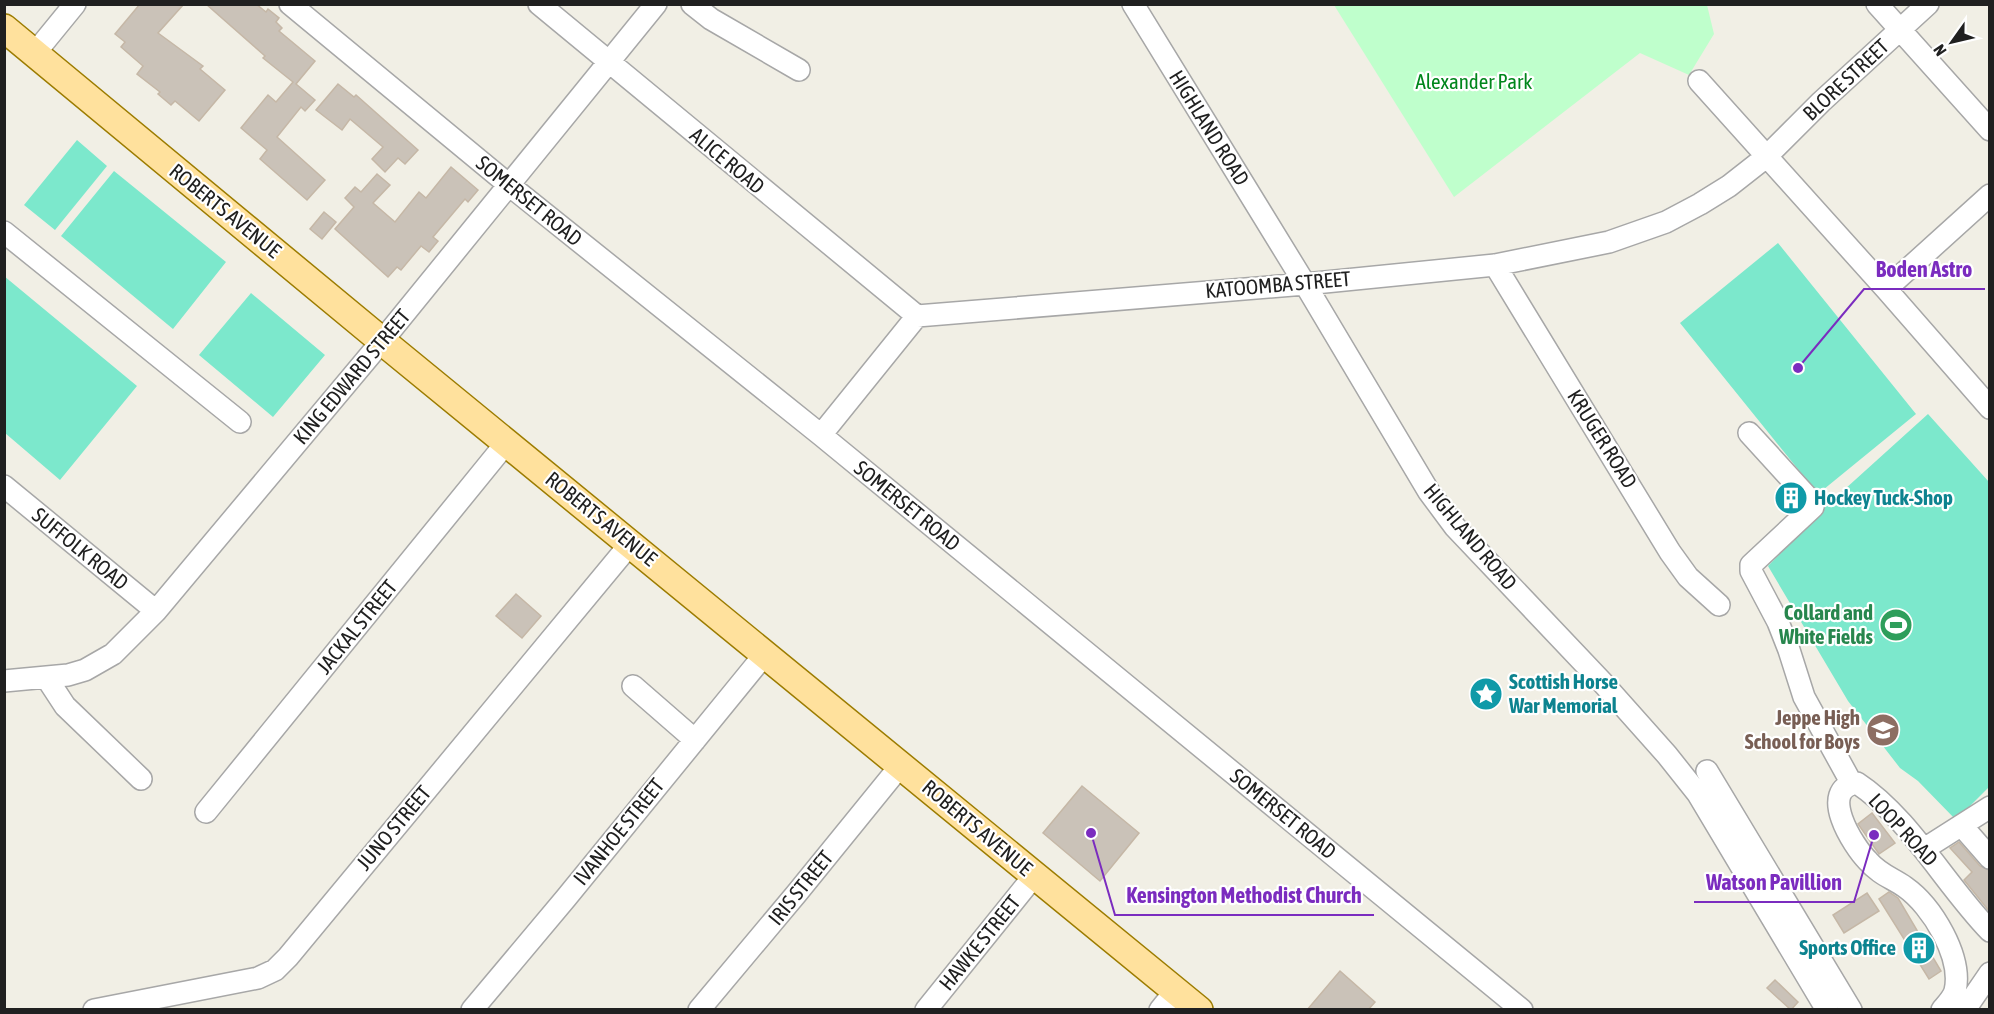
<svg xmlns="http://www.w3.org/2000/svg" width="1994" height="1014" font-family="'Asap Condensed',sans-serif">
	<rect width="100%" height="100%" fill="#f1efe5"/>
	<path fill="#bfffcc" d="M1334,5h373l7,29 -25,41 -49,-22 -186,144z"/>
	<path fill="#7ce8cc" d="M77,140l30,26 -52,64 -31,-25z
		M114,171l112,91 -53,67 -112,-93z
		M1778,243l138,171 -98,80 -138,-171z
		M4,276l133,110 -77,94 -55,-47z
		M251,293l74,62 -52,62 -74,-62z
		M1928,414l61,68v305l-33,33 -38,-39 -18,-13 -52,-67 -80,-135 56,-58z"/>
	<path fill="#cac2b8" stroke="#c5b7a6" stroke-width="1.5" d="M140,4h44l-26,29 45,33 -3,3 25,21 -26,31 -24,-20 -4,4 -13,-11 2,-2 -23,-18 6,-8 -22,-19 4,-5 -10,-8z
		M206,4h50l10,8 2,-3 11,9 -3,4 6,6 -3,3 36,30 -19,23 19,16 -10,11 -4,-4 -24,30 48,43 -18,20 -47,-41 7,-9 -26,-22 27,-33 8,7 17,-20 -30,-24 2,-2z
		M338,84l16,13 2,-2 62,55 -13,14 -7,-6 -13,14 -13,-13 11,-12 -33,-28 -8,11 -26,-20z
		M451,167l27,23 -10,12 -3,-3 -32,38 5,4 -9,11 -8,-6 -20,24 -4,-3 -9,10 -53,-48 19,-22 -9,-9 10,-11 6,5 16,-18 13,11 -17,18 22,19 24,-30 7,6z
		M324,212l12,10 -14,17 -12,-10z
		M516,594l25,22 -19,22 -26,-22z
		M1082,786l57,47 -39,48 -57,-48z
		M1872,813l23,30 -16,11 -21,-30z
		M1959,842l21,24 9,4v41l-25,-31 8,-8 -22,-24z
		M1889,892l9,6 43,73 -12,8 -50,-80z
		M1867,893l12,18 -35,22 -11,-18z
		M1340,971l35,31 -7,8h-61z
		M1775,980l23,22 -7,8 -24,-22z"/>
	<g fill="none" stroke-linecap="round" stroke-linejoin="round">
		<g stroke="#a7a7a7" stroke-width="24">
			<path id="minor" d="M290,4l219,181 312,250 701,575
				M539,4l378,312
				M692,4l19,15 88,51
				M1133,4l172,280 124,208 26,35 147,155 65,73 31,39 129,216
				M1877,4l113,126
				M35,53l40,-49
				M1699,81l187,208 104,119
				M4,232l236,190
				M1495,265l175,287 18,25 31,28
				M1886,289l104,-94
				M1749,433l64,70v4l-62,58v6l27,51 11,28 15,47 48,87
				M821,435l96,-119 388,-32 190,-19 114,-23 57,-20 34,-18 29,-18 37,-29 55,-55 107,-98
				M4,486l152,125
				M46,677l19,29 76,73
				M4,681l64,-6 17,-5 28,-16 43,-43 226,-270 274,-337
				M633,686l62,54
				M1707,771l144,239
				M206,812l301,-370
				M1962,826l28,32
				M1924,849l66,-42
				M1966,1008l24,-35
				M94,1010l164,-32 17,-8 13,-13 343,-414
				M472,1010l94,-112 199,-244
				M699,1010l98,-117 104,-128
				M926,1010l108,-134
				M1160,1010l16,-20
				M1942,1010c5,-6 11,-12 13,-19 8,-34 -23,-85 -50,-104 -13,-9 -26,-13 -37,-26 -15,-15 -51,-72 -11,-78 52,34 89,103 133,148"/>
		</g>
		<g stroke="#9c7c00" stroke-width="30">
			<path id="major" d="M4,28l378,313 817,669"/>
		</g>
		<use href="#minor" stroke="#fff" stroke-width="21"/>
		<use href="#major" stroke="#ffe19d" stroke-width="27"/>
	</g>
	<defs>
		<g id="building-disc" transform="scale(1.725)"><circle r="9.5" fill="#0f9aa8" stroke="#fff"/><path d="M-4-6H4V6H1V3H-1V6H-4ZM-2.5-4.3h1.7v1.8h-1.7ZM.8-4.3h1.7v1.8H.8ZM-2.5-1h1.7V.8h-1.7ZM.8-1h1.7V.8H.8Z" fill="#fff"/></g>
		<g id="stadium-disc" transform="scale(1.725)"><circle r="9.5" fill="#2e9e5b" stroke="#fff"/><path d="M0-5a6.5 5 0 1 0 0 10a6.5 5 0 1 0 0-10ZM-3.5-1.8h7v3.6h-7Z" fill="#fff"/></g>
		<g id="sight-disc" transform="scale(1.725)"><circle r="9.5" fill="#0f9aa8" stroke="#fff"/><path d="M0-6L1.8-2.2L6-1.7L2.9 1.2L3.7 5.4L0 3.3L-3.7 5.4L-2.9 1.2L-6-1.7L-1.8-2.2Z" fill="#fff"/></g>
		<g id="school-disc" transform="scale(1.725)"><circle r="9.5" fill="#8d6e63" stroke="#fff"/><path d="M0-5L7-2L0 1L-7-2ZM-4 1L0 2.5L4 1V4Q0 6-4 4Z" fill="#fff"/></g>
	</defs>
	<g fill-rule="evenodd">
		<use href="#building-disc" x="1791" y="498"/>
		<use href="#stadium-disc" x="1896" y="625"/>
		<use href="#sight-disc" x="1486" y="694"/>
		<use href="#school-disc" x="1883" y="730"/>
		<use href="#building-disc" x="1919" y="948"/>
	</g>
	<g text-anchor="middle" stroke-width="4.5" stroke-linejoin="round" paint-order="stroke">
		<g font-size="21" fill="#202020" stroke="#fff">
			<text transform="translate(1846 80) rotate(-43)" y="7">BLORE STREET</text>
			<text transform="translate(1209 128) rotate(58)" y="7">HIGHLAND ROAD</text>
			<text transform="translate(727 161) rotate(40)" y="7">ALICE ROAD</text>
			<text transform="translate(529 201) rotate(39)" y="7">SOMERSET ROAD</text>
			<text transform="translate(225 211) rotate(39)" y="7">ROBERTS AVENUE</text>
			<text transform="translate(1278 285) rotate(-5)" y="7">KATOOMBA STREET</text>
			<text transform="translate(352 377) rotate(-50)" y="7">KING EDWARD STREET</text>
			<text transform="translate(1602 439) rotate(58)" y="7">KRUGER ROAD</text>
			<text transform="translate(907 506) rotate(39)" y="7">SOMERSET ROAD</text>
			<text transform="translate(601 519) rotate(39)" y="7">ROBERTS AVENUE</text>
			<text transform="translate(1470 537) rotate(50)" y="7">HIGHLAND ROAD</text>
			<text transform="translate(80 549) rotate(39)" y="7">SUFFOLK ROAD</text>
			<text transform="translate(357 627) rotate(-51)" y="7">JACKAL STREET</text>
			<text transform="translate(1283 814) rotate(39)" y="7">SOMERSET ROAD</text>
			<text transform="translate(394 828) rotate(-50)" y="7">JUNO STREET</text>
			<text transform="translate(977 828) rotate(40)" y="7">ROBERTS AVENUE</text>
			<text transform="translate(1903 830) rotate(47)" y="7">LOOP ROAD</text>
			<text transform="translate(619 832) rotate(-51)" y="7">IVANHOE STREET</text>
			<text transform="translate(801 888) rotate(-51)" y="7">IRIS STREET</text>
			<text transform="translate(980 943) rotate(-51)" y="7">HAWKE STREET</text>
		</g>
		<g font-size="21" fill="#01861c" stroke="#fff">
			<text x="1474" y="89">Alexander Park</text>
		</g>
		<g font-size="21" font-weight="bold" fill="#0d838f" stroke="#fff" text-anchor="start">
			<text x="1814" y="505">Hockey Tuck-Shop</text>
			<text x="1509" y="689">Scottish Horse<tspan x="1509" dy="24">War Memorial</tspan></text>
			<text x="1896" y="955" text-anchor="end">Sports Office</text>
		</g>
		<g font-size="21" font-weight="bold" fill="#27864d" stroke="#fff" text-anchor="end">
			<text x="1873" y="620">Collard and<tspan x="1873" dy="24">White Fields</tspan></text>
		</g>
		<g font-size="21" font-weight="bold" fill="#785e54" stroke="#fff" text-anchor="end">
			<text x="1860" y="725">Jeppe High<tspan x="1860" dy="24">School for Boys</tspan></text>
		</g>
	</g>
	<path fill="none" stroke="#7b2cbf" stroke-width="2" d="M1798 368L1864 289H1985M1874 835L1854 902H1694M1091 833L1115 915H1374"/>
	<g fill="#7b2cbf" stroke="#fff" stroke-width="2">
		<circle cx="1798" cy="368" r="6"/>
		<circle cx="1874" cy="835" r="6"/>
		<circle cx="1091" cy="833" r="6"/>
	</g>
	<g font-size="22" text-anchor="middle" font-weight="bold" fill="#7b2cbf" stroke="#fff" stroke-width="4.5" stroke-linejoin="round" paint-order="stroke">
		<text x="1924" y="277">Boden Astro</text>
		<text x="1774" y="890">Watson Pavillion</text>
		<text x="1244" y="903">Kensington Methodist Church</text>
	</g>
	<rect width="1994" height="1014" fill="none" stroke="#202020" stroke-width="12"/>
	<g transform="translate(1952 42) rotate(236)" stroke="#ffffff" stroke-width="4.5" paint-order="stroke">
	<path d="M0-4.5L10 22L0 15L-10 22Z" fill="#202020"/>
	<text y="-9" font-size="16" font-weight="bold" text-anchor="middle" fill="#202020">N</text>
	</g>
</svg>
